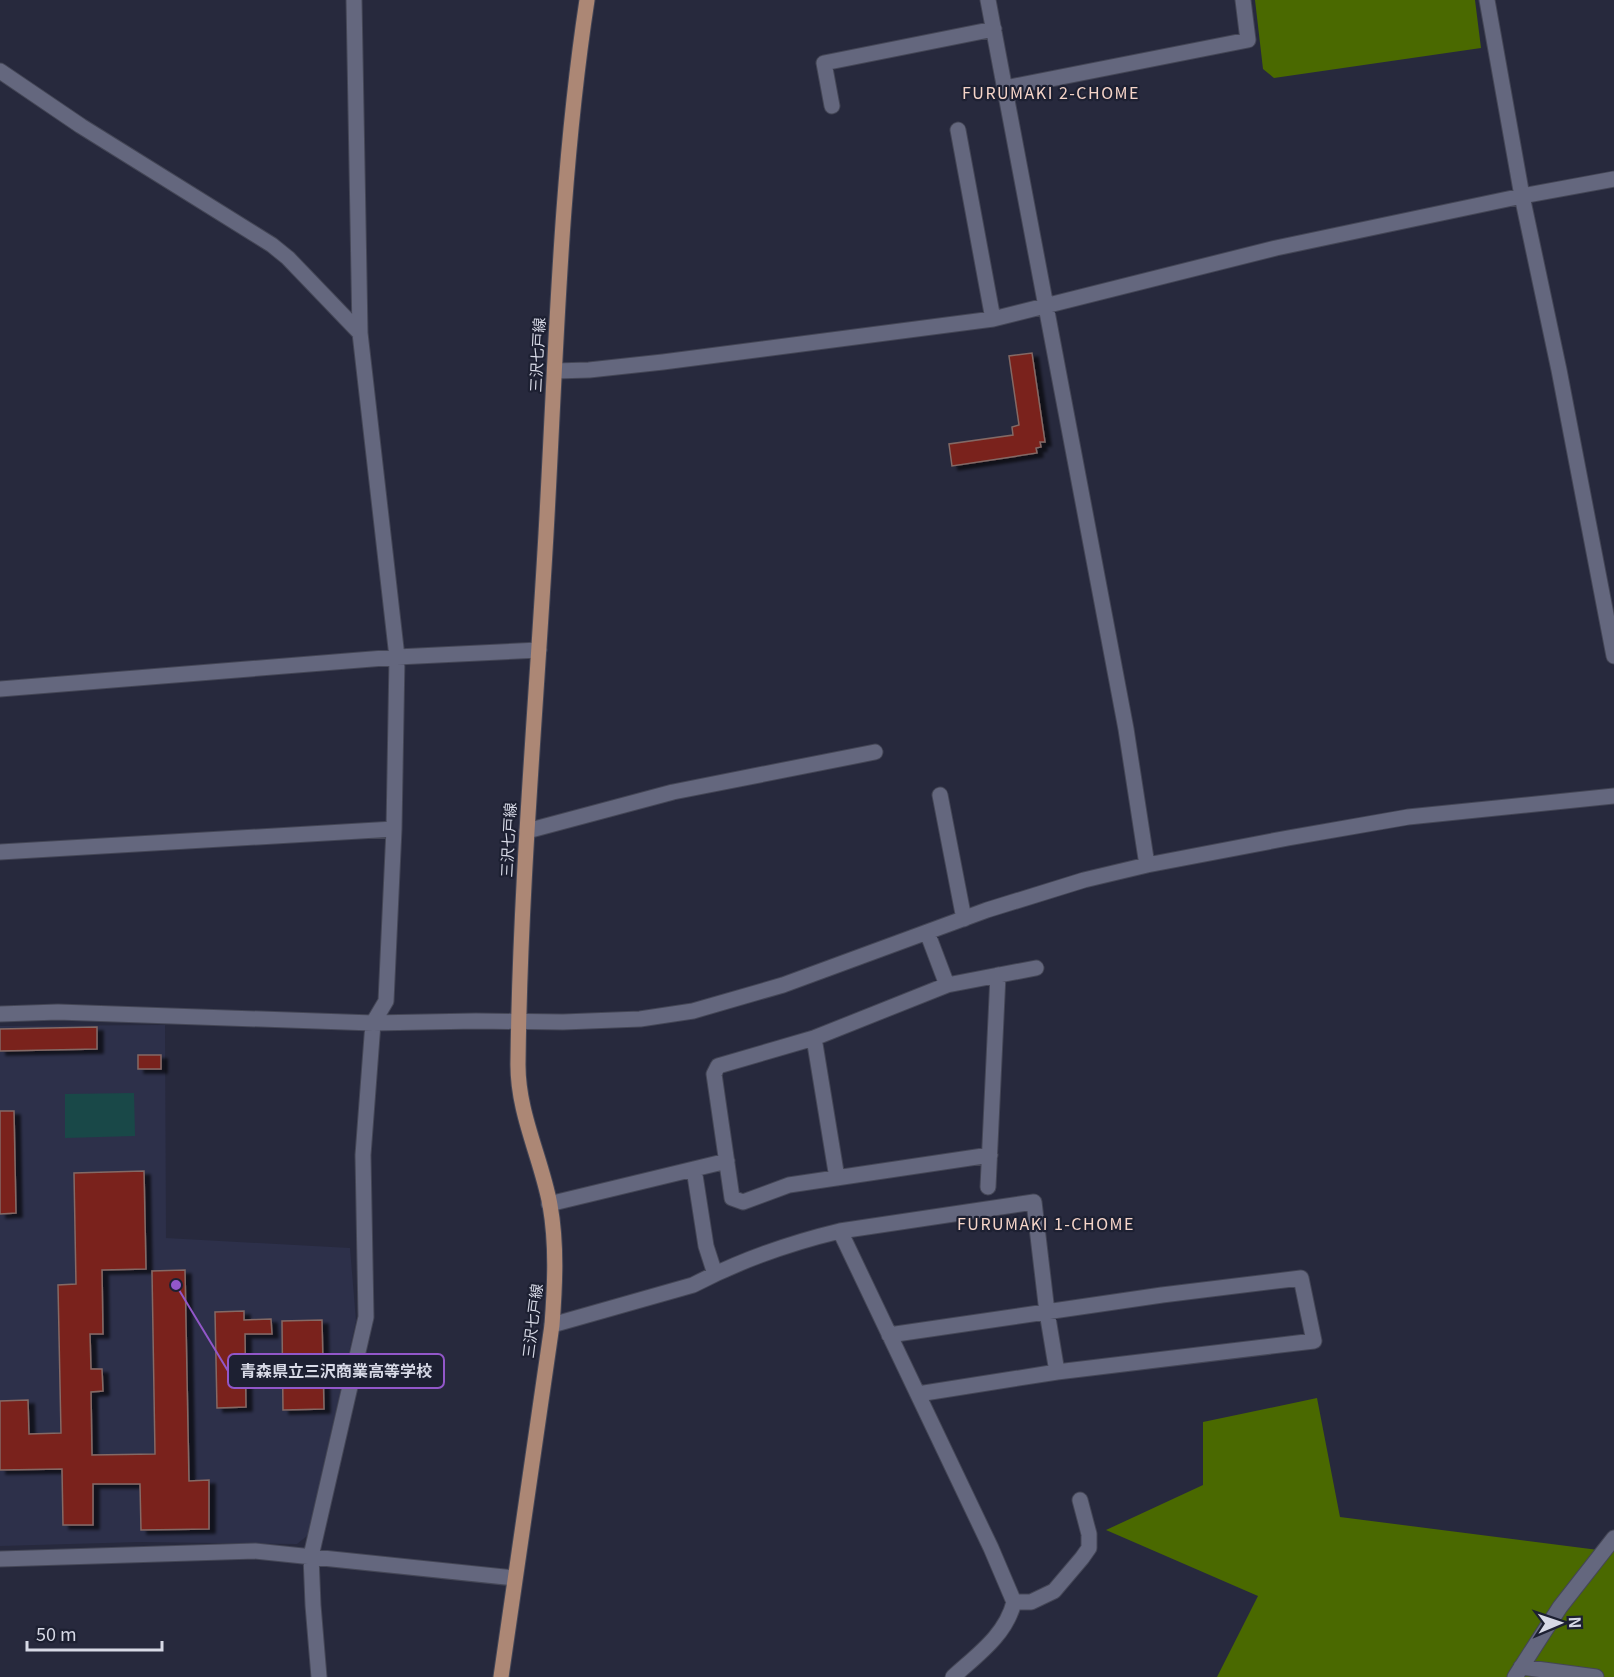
<svg xmlns="http://www.w3.org/2000/svg" width="1614" height="1677" font-family="Georgia,'Noto Sans JP',serif">
	<defs>
		<filter id="shadow"><feDropShadow dx="6" dy="4" stdDeviation="1.5" flood-color="#0009"/></filter>
	</defs>
	<rect width="100%" height="100%" fill="#27293d"/>
	<path fill="#2d304a" d="M165,1025l1,213 184,10 6,73 -48,214 -11,9 -157,-2 -140,4v-520z"/>
	<path fill="#4a6900" d="M1255,0h220l6,48 -207,30 -11,-9z
		M1317,1398l23,119 274,35v125h-397l41,-81 -152,-66 97,-45v-63z"/>
	<path fill="#194848" d="M134,1093l1,43 -70,2v-44z"/>
	<path fill="#7a211a" stroke="#846965" stroke-width="1.5" filter="url(#shadow)" d="M1032,353l13,89h-5l1,5 -5,1 1,5 -85,13 -3,-22 64,-9 -1,-8 7,-2 -10,-69z
		M97,1027v22l-97,2v-22z
		M138,1055h23v14h-23z
		M0,1111h14l2,102 -16,1z
		M144,1171l2,98 -44,1 1,64h-13l1,35h11l1,22 -12,1 1,63 63,-1 -3,-183 33,-1 4,211 20,-1v49l-68,1 -1,-46h-47v41h-30l-1,-56 -62,1v-69l28,-1 1,34 32,-1 -3,-148 18,-1 -2,-111z
		M244,1311v9l27,-1 1,15h-27l1,73 -29,1 -2,-96z
		M322,1320l2,89 -41,1 -1,-89z"/>
	<g fill="none" stroke-linecap="round" stroke-linejoin="round">
		<g stroke="#444656" stroke-width="17">
			<path id="minor" d="M988,0l138,729 21,136
				M1487,0l35,196 37,174 55,286
				M0,71l81,55 191,119 16,13 72,75
				M1005,88l243,-48 -5,-40
				M832,106l-8,-43 170,-34
				M958,130l35,189
				M555,371l34,-1 74,-8 330,-43 283,-71 246,-52 92,-17
				M0,689l397,-32 142,-7
				M940,795l24,124
				M527,831l146,-39 202,-40
				M0,852l394,-23
				M927,932l20,53
				M0,1014l58,-2 315,11 103,-2 87,1 77,-3 53,-8 90,-26 204,-75 97,-30 63,-15 141,-27 120,-21 206,-21
				M814,1038l23,140
				M990,1155l-201,30 -46,17 -11,-4 -18,-124 4,-8 96,-28 133,-53 89,-17
				M694,1169l12,77 9,28
				M988,1187l10,-212
				M549,1204l178,-43
				M840,1231l151,317 23,54c-8,33 -37,53 -61,75
				M552,1325l141,-40c46,-24 97,-42 147,-54l194,-29 13,110 10,60
				M889,1335l273,-40 139,-17 13,63 -257,31 -139,22
				M0,1559l255,-8 259,27
				M1014,1602h17l23,-11 28,-33 7,-10v-14l-9,-34
				M1521,1667l75,10
				M319,1677l-6,-72 -2,-49 55,-239 -3,-162 10,-132 13,-22 8,-172 3,-172 -37,-324 -6,-333
				M1515,1677l45,-70 54,-69"/>
		</g>
		<g stroke="#444656" stroke-width="17">
			<path id="major" d="M501,1677l51,-352c3,-40 5,-80 -2,-120 -9,-48 -33,-93 -32,-143 2,-176 18,-352 28,-528 10,-178 14,-358 41,-534"/>
		</g>
		<use href="#minor" stroke="#64677e" stroke-width="15"/>
		<use href="#major" stroke="#ac8775" stroke-width="15"/>
	</g>
	<g text-anchor="middle" stroke-width="4.5" stroke-linejoin="round" paint-order="stroke">
		<g font-size="15" fill="#d7d9e6" stroke="#1d2032">
			<text transform="translate(538 355) rotate(-87)" y="5">三沢七戸線</text>
			<text transform="translate(509 840) rotate(-87)" y="5">三沢七戸線</text>
			<text transform="translate(533 1321) rotate(-83)" y="5">三沢七戸線</text>
		</g>
		<g font-size="16" letter-spacing="1.5" fill="#f6d5c9" stroke="#1d2032">
			<text x="1051" y="99">FURUMAKI 2-CHOME</text>
			<text x="1046" y="1230">FURUMAKI 1-CHOME</text>
		</g>
	</g>
	<path fill="none" stroke="#9257c9" stroke-width="2" d="M176 1285L228 1371"/>
	<circle fill="#9257c9" stroke="#1d2032" stroke-width="2" cx="176" cy="1285" r="6"/>
	<rect fill="#1d2032" stroke="#9257c9" stroke-width="2" x="228" y="1354" width="216" height="34" rx="6"/>
	<g font-size="16" text-anchor="middle" font-weight="bold" fill="#d7d9e6">
		<text x="336" y="1377">青森県立三沢商業高等学校</text>
	</g>
	<g transform="translate(1560 1623) rotate(88)" stroke="#1d2032" stroke-width="4.5" paint-order="stroke">
	<path d="M0-4.5L10 22L0 15L-10 22Z" fill="#d7d9e6"/>
	<text y="-9" font-size="16" font-weight="bold" text-anchor="middle" fill="#d7d9e6">N</text>
	</g>
	<path d="M27 1641v9h135v-9" fill="none" stroke="#d7d9e6" stroke-width="3"/>
	<text x="36" y="1641" font-size="18" fill="#d7d9e6" stroke="#1d2032" stroke-width="4.5" paint-order="stroke">50 m</text>
</svg>
